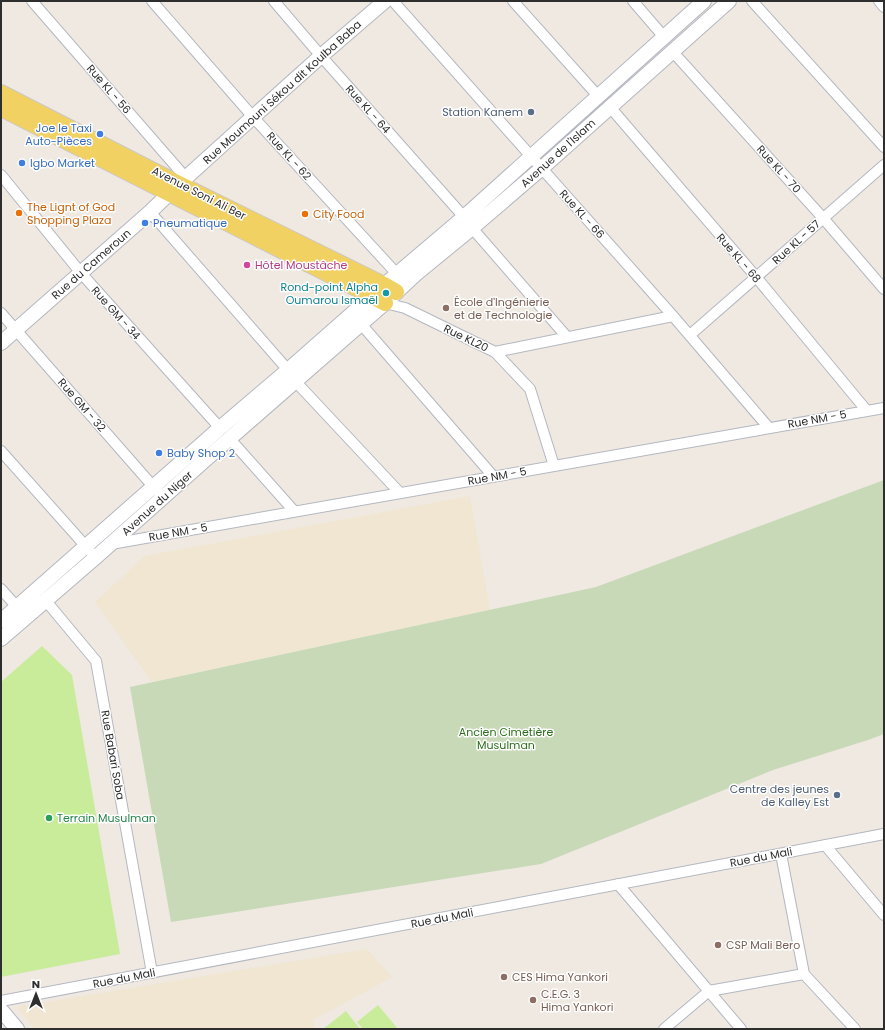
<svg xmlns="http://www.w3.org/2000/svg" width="885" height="1030" font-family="Poppins,sans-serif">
	<rect width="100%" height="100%" fill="#efe9e1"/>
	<path fill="#f0e6d1" d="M470,496l20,114 -338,72 -57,-80 50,-46z
		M367,949l25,28 -79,43 1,9h-279l-19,-22z"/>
	<path fill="#c8d9b8" d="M884,480v254l-16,6 -95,30 -232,94 -370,58 -41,-235 466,-100z"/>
	<path fill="#c9ec9a" d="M42,646l30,29 48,279 -119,23v-295z
		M378,1005l20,24h-35l-6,-7z
		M346,1011l14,18h-37z"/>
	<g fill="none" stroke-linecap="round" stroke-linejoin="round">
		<g stroke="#b4b7c1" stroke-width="12">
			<path id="street" d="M32,1l154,177
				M152,1l101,116 144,157
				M274,1l47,55 143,161
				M393,1l280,315 96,112
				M513,1l85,95
				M633,1l31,36
				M752,1l132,146
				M879,1l5,6
				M673,52l150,166 61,71
				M610,107l147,171 110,133
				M1,175l80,98 139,155
				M150,212l138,158
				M472,228l95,109
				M385,303l20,5 90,44 35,37 24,77
				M1,313l157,179
				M361,324l132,152
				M690,335l194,-170
				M495,352l178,-36
				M295,381l105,112
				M230,439l64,72
				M1,451l89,100
				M111,544l773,-136
				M1,589l16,18
				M46,601l50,60 56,312
				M825,845l59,70
				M781,854l23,120 51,55
				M618,884l123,145
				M1,1001l883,-167
				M664,1029l45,-38 95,-17"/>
		</g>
		<g stroke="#b4b7c1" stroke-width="16">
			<path id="secondary" d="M1,343l149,-131 29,-28 74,-67 68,-61 64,-55
				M1,621l219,-193 68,-58 109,-96 67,-57 240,-216
				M1,639l95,-82 109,-97 180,-157 32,-30 55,-45 70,-60 187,-167
				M1,1010l16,19"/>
		</g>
		<g stroke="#c9c9c9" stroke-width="18">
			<path id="primary" d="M1,93l178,91 205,101 12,7
				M1,108l371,188 13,7"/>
		</g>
		<use href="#street" stroke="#fff" stroke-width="10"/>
		<use href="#secondary" stroke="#fff" stroke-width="14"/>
		<use href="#primary" stroke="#f2d163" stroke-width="16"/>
	</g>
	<g fill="#5c6f8a" stroke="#fff" stroke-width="1.5">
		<circle cx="531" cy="112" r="4"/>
		<circle cx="837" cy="795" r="4"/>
	</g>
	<g fill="#3f7fe0" stroke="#fff" stroke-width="1.5">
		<circle cx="100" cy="134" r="4"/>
		<circle cx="22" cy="163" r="4"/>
		<circle cx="145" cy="223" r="4"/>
		<circle cx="159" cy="453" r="4"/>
	</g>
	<g fill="#e8710a" stroke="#fff" stroke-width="1.5">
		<circle cx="19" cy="213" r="4"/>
		<circle cx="305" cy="214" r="4"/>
	</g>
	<circle fill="#d1479c" stroke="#fff" stroke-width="1.5" cx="247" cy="265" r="4"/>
	<circle fill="#0f9aa8" stroke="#fff" stroke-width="1.5" cx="386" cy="293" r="4"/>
	<g fill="#8d6e63" stroke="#fff" stroke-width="1.5">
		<circle cx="446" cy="308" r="4"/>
		<circle cx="718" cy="945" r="4"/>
		<circle cx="504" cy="977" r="4"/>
		<circle cx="533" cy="1000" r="4"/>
	</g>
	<circle fill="#2e9e5b" stroke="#fff" stroke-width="1.5" cx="49" cy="818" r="4"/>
	<g text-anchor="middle" stroke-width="3" stroke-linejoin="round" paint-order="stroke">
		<g font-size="11" fill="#2e2e2e" stroke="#fff">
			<text transform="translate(109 89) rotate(49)" y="4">Rue KL - 56</text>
			<text transform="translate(282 92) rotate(-42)" y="4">Rue Moumouni Sékou dit Koulba Baba</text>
			<text transform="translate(368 109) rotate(48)" y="4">Rue KL - 64</text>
			<text transform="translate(558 153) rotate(-42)" y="4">Avenue de l'Islam</text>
			<text transform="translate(289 156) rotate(48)" y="4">Rue KL - 62</text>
			<text transform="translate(779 169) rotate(48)" y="4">Rue KL - 70</text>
			<text transform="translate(199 193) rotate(27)" y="4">Avenue Soni Ali Ber</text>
			<text transform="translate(582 214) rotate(48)" y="4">Rue KL - 66</text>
			<text transform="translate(796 242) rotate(-42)" y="4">Rue KL - 57</text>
			<text transform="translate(739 258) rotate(49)" y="4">Rue KL - 68</text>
			<text transform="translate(91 264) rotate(-41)" y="4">Rue du Cameroun</text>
			<text transform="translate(116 313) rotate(48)" y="4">Rue GM - 34</text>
			<text transform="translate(466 338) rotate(26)" y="4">Rue KL20</text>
			<text transform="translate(82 405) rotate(49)" y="4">Rue GM - 32</text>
			<text transform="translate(817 419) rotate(-10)" y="4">Rue NM - 5</text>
			<text transform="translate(497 476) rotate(-10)" y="4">Rue NM - 5</text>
			<text transform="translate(157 503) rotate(-42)" y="4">Avenue du Niger</text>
			<text transform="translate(178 532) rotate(-10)" y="4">Rue NM - 5</text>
			<text transform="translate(113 755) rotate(80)" y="4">Rue Babari Soba</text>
			<text transform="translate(761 857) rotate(-11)" y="4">Rue du Mali</text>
			<text transform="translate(442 918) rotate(-11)" y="4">Rue du Mali</text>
			<text transform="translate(124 978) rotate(-11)" y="4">Rue du Mali</text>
		</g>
		<g font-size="11" fill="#4e5e75" stroke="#fff" text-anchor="end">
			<text x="523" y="116">Station Kanem</text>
			<text x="829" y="793">Centre des jeunes<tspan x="829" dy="13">de Kalley Est</tspan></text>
		</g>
		<g font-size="11" fill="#366cbe" stroke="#fff" text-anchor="start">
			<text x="92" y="132" text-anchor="end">Joe le Taxi<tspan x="92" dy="13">Auto-Pièces</tspan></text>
			<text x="30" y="167">Igbo Market</text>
			<text x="153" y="227">Pneumatique</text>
			<text x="167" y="457">Baby Shop 2</text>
		</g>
		<g font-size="11" fill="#c56008" stroke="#fff" text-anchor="start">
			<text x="27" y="211">The Lignt of God<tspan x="27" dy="13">Shopping Plaza</tspan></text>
			<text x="313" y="218">City Food</text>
		</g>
		<g font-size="11" fill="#b23c85" stroke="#fff" text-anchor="start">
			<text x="255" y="269">Hôtel Moustâche</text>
		</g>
		<g font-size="11" fill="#0d838f" stroke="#fff" text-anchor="end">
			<text x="378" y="291">Rond-point Alpha<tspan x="378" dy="13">Oumarou Ismaël</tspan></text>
		</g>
		<g font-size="11" fill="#785e54" stroke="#fff" text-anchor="start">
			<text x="454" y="306">École d'Ingénierie<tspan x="454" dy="13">et de Technologie</tspan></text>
			<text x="726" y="949">CSP Mali Bero</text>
			<text x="512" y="981">CES Hima Yankori</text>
			<text x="541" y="998">C.E.G. 3<tspan x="541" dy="13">Hima Yankori</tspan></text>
		</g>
		<g font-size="11" fill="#2c6e1b" stroke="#fff">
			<text x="506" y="736">Ancien Cimetière<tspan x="506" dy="13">Musulman</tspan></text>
		</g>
		<g font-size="11" fill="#27864d" stroke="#fff" text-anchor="start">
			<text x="57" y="822">Terrain Musulman</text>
		</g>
	</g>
	<rect width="885" height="1030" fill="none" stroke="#2e2e2e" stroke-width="4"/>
	<g transform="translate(36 994)" stroke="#ffffff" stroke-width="3" paint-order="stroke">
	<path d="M0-3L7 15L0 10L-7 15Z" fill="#2e2e2e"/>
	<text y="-6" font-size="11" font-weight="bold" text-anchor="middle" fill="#2e2e2e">N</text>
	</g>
</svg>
